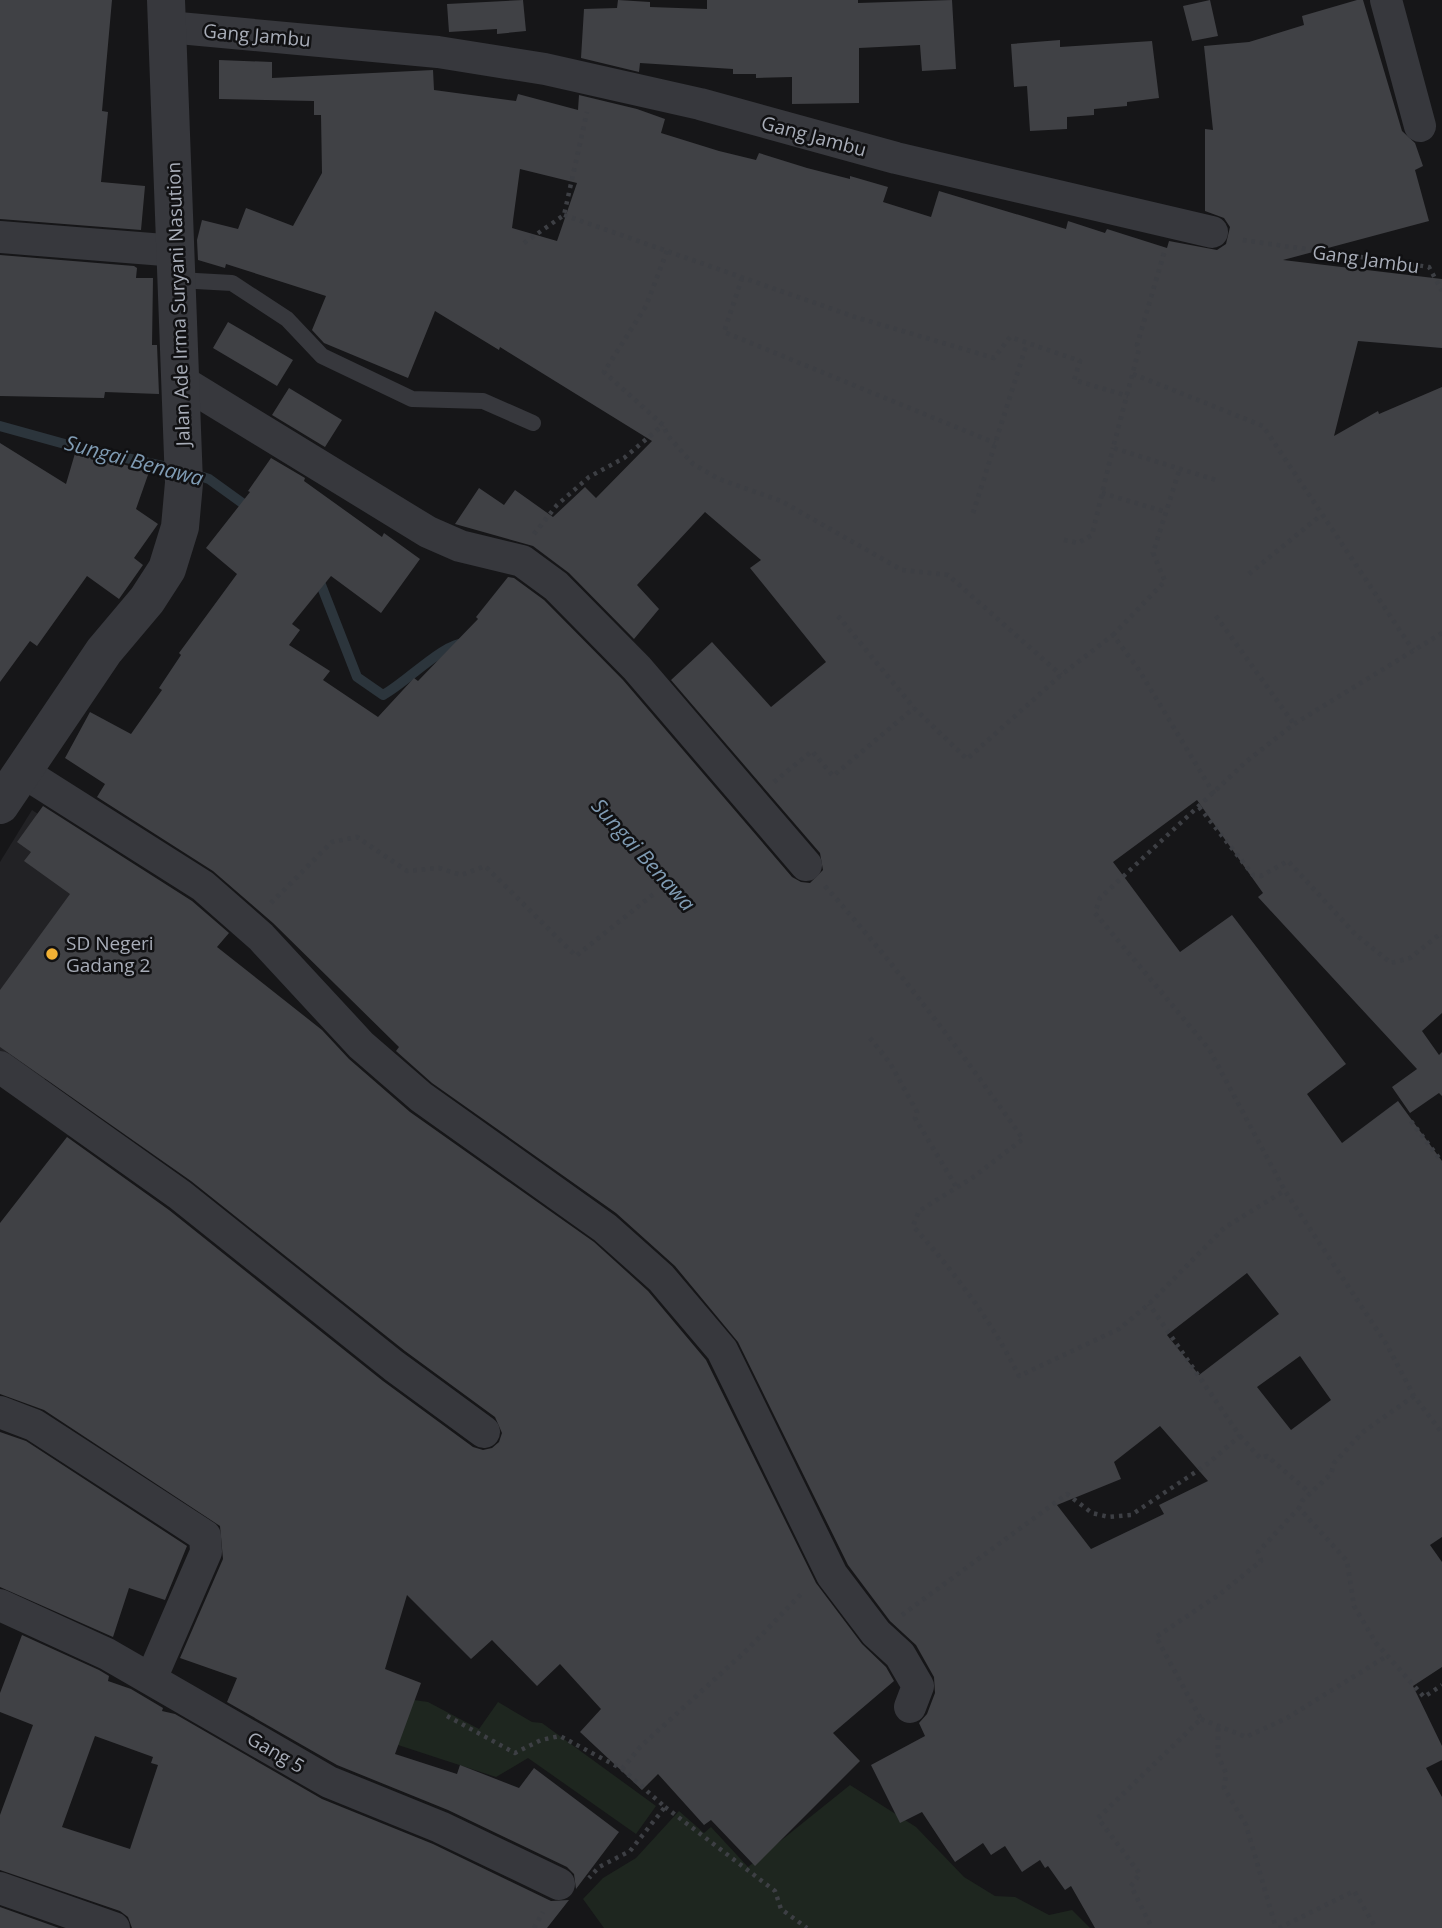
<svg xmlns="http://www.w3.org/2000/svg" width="1442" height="1928" font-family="'Open Sans',sans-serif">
	<rect width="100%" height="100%" fill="#161618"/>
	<path fill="#222225" d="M32,810l112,75 -68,151 -37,51 -39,-27v-198z"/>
	<path fill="#1e261f" d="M414,1700l14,2 51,27 19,-27 34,20 10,1 114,83 -20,28 -108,-76 -32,19 -101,-33z
		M850,1785l66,42 48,50 31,19 20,1 34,18 23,-5 18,18h-486l-21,-29 20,-21 33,-20 43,-47 25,22 7,-6 37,40z"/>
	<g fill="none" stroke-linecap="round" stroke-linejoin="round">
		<path stroke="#2c353c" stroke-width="10" d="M0,426l72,20 104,23
			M191,473l18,6 43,31
			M318,577l39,100 26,18c23,-12 62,-54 84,-52"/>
	</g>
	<path fill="#404145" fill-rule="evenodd" d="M0,0h112l-10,111 6,1 -7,70 44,4 -4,44 -141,-11z
		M523,0l3,31 -29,3v-5l-48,3 -2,-28z
		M618,0l32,2v5l57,2v-9h151v3l94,-3 4,69 -34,2 -2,-26 -61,3v55l-67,1v-27l-36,1v-4h-23v-5l-93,-6 -1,9 -58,-14 3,-49 33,-1z
		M1210,0l8,36 -26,5 -9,-35z
		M1357,0h6l39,131 13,12 8,23 -8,4 14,51 -146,39 159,19v69l-84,-7 -24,95 44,-25 1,3 63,-27v626l-20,18 17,24 3,-3v44l-3,-3 -29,20 -18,-26 25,-18 -159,-172 5,-4 -66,-93 -84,62 67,90 52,-37 114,149 -39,30 35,49 56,-42 44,60v376l-12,8 12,17v105l-29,19 29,60v14l-16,8 16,29v131h-347l-24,-42 -6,4 -17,-24 -3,2 -5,-8 -18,12 -17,-26 -14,9 -8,-12 -28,19 -33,-50 -22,11 -29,-58 54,-29 -6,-13 8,-9 8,-21 -1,-16 -18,-32 -26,-24 -42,-56 -110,-223 -63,-76 -59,-53 -184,-130 -36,-32 3,-4 -126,-124 -60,-52 -116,-74 8,-13 -40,-26 25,-46 41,22 31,-44 -3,-2 22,-33 -2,-2 58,-79 -31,-26 44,-56 -2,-1 23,-33 34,20 -1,3 78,56 2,-4 36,26 -39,54 -50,-37 -39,48 8,6 -11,15 41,26 -7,9 55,37 36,-39 4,3 60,-62 -2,-2 32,-40 6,1 30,22 79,80 169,197 9,5 9,1 13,-13 -3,-17 -149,-173 41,-38 59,65 55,-45 -76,-94 11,-8 -56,-48 -68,73 22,24 -25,30 -65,-66 -36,-27 -78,-22 24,-36 25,17 11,-15 38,27 32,-30 11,11 56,-57 -152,-94 -1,3 -64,-39 -27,67 -84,-35 -12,-13 14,-34 -100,-32 -1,4 -27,-8 -1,-20 5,-20 36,9 8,-21 47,18 29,-53 -1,-58h-7v-14l-95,-2v-39l53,2v16l161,-8 1,20 82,11 2,-7 60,16 1,-15 58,14 28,10 -4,14 58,18 37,9 3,-7 48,15 43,11v-3l38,11 -5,15 48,15 8,-26 127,38 2,-8 37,12 2,-4 60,19 2,-7 48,9 9,-6 4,-17 -6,-9 -19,-7v-82l8,1 -9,-84 45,-4 55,-17 -2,-9zM520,169l57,14 -20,58 -45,-13zM1247,1273l32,41 -80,61 -32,-40zM1300,1356l31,44 -40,30 -34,-43zM1160,1426l48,55 -49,24 5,9 -73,35 -34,-44 64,-26 -7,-17z
		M1060,40v7l92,-6 7,57 -32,4v4l-33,3v6l-27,2v12l-37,2 -3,-45 -13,1 -3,-43z
		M0,255l134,11 3,2 -1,10h17l-1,67h5l2,49 -54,-2 -1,6 -104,-2z
		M228,322l65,38 -16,26 -64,-38z
		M289,388l53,32 -17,27 -53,-32z
		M0,443l66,41 10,-34 73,22 -13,37 22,15 -24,34 9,7 -24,34 -32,-23 -50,70 -7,-5 -30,41z
		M43,806l149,95 37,32 -12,14 105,83 27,29 61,53 184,130 54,49 58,69 110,223 46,61 24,23 8,14 -61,52 27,28 -105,105 -44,-46 -7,5 -46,-51 -16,16 -62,-58 21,-23 -41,-45 -23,22 -45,-46 -21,19 -64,-64 -22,74 36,14 -26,71 62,20 3,-9 59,23 15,-20 85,64 -43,57 -2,-15 -7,-7 -119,-57 -111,-45 -110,-63 10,-24 -57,-20 43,-99 -3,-33 -176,-116 -44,-16v-171l67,-86 102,73 214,171 90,66 10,3 9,-2 7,-6 3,-9 -7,-16 -90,-66 -214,-170 -191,-134v-57l70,-96 -46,-33 7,-9 -14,-10z
		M0,1432l26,9 161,105 -22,54 -36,-12 -16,49 -113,-50z
		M22,1635l77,35 10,6 -1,5 23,8 32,19 -1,3 13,3 147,85 111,45 118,57 18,-1 -22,28h-415l-4,-11 -8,-6 -120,-41v-55l33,-90 -33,-13v-19zM95,1736l58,21 -2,6 7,2 -28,84 -68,-22z
		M0,1907l59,21h-59z"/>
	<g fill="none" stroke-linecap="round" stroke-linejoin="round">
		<path stroke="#3d3f44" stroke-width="4.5" stroke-dasharray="3.5 5" stroke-linecap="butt" d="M564,215l291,102 139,41 16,-21 70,24 -6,19 54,16
			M1243,240l186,27 13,24
			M524,243l40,-28 23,-103
			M667,251l-21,55 -42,66 59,53 5,11 25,28 26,15 62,22 121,69 46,5 113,100
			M1164,253l-27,92 2,4 -26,99 103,32
			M742,278l-18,54 271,111
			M1133,374l130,52 150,224
			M1102,493l64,19
			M973,513l54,-170
			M534,534l23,-29 32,-28 35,-19 39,-33
			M1064,540l14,3 14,-8 21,-87
			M1249,574l72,-59
			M838,616l76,92 53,51 94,-84 52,-40 26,35 75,124
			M1216,616l78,108
			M1442,633l-148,91 -47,37 -147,137 -5,15 114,136 76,142 102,154 27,51 28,37
			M1113,635l52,-54 -12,-28 27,-85
			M774,782l38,-31 21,25 81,-68
			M1199,807l54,68 8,1 27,-15 67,73 36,29 19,-5 30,-24 2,2
			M825,886c72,81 136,165 198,253l-51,39 -53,33 -6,15c42,47 78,94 106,150l100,-47 30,-25 75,-76 60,-37
			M271,903l61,-61 25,-5 50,34 32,-3 22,7 24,-9 91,90 79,-63
			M870,1038l20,25 27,49 -2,6 42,70
			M1411,1121l31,41
			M1414,1396l-51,36 -29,31 -3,11 -29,27 -3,7 48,53 7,45 22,37 48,54 18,-12
			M1240,1436l20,22 7,-2 43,37
			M902,1615l165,-121 25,19 17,4 22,-2 75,-50 34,-29 -91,-132
			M447,1716l68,37 26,-13 19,-4 62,33 43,38 -35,44 -31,16 -10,11
			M1201,1719l45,18 41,-19 100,-62
			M1218,1728v28l8,17 -2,15 22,37 30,103
			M622,1769l18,-22 108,-98 56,-58
			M665,1807l110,84 6,18 26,19
			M1150,1924l-19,-38 9,-12 -42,-56 103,-99 -45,-82 64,-43 41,-33 -3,-9 41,-44
			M534,1928l9,-16
			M1279,1928l75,-37 22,37"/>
		<path stroke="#37383d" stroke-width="16" d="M178,280l54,3 55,36 35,37 90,43 71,2 50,22"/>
		<path stroke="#37383d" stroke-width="32" d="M1386,0l34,126
			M168,27l270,25 107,17 155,35 196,54 316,74
			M0,237l177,14
			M178,379l250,153 32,14 62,15 34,25 81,82 169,197
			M23,772l180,114 58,51 100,108 60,52 184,131 56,50 61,72 110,225 44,58 24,22 18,31 -8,21
			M0,1067l180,128 214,171 90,66
			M0,1412l34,13 171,111 1,16 -55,127
			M0,1605l107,49 222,128 111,45 119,57
			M0,1888l114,40"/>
		<path stroke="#37383d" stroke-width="38" d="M0,805l104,-154 43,-51 20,-31 13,-42 4,-44 -18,-483"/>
	</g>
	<circle fill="#f2b134" stroke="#111113" stroke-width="2.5" cx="52" cy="954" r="7"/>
	<g text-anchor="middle" stroke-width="5" stroke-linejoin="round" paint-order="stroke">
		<g font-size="19" fill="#a8adb8" stroke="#111113">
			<text transform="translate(257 35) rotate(5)" y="7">Gang Jambu</text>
			<text transform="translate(814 136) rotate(15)" y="7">Gang Jambu</text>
			<text transform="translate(1366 259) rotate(8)" y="7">Gang Jambu</text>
			<text transform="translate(178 304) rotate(-92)" y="7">Jalan Ade Irma Suryani Nasution</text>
			<text transform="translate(276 1752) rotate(30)" y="7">Gang 5</text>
		</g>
		<g font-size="19" fill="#a8adb8" stroke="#111113" text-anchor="start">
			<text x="66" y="950">SD Negeri<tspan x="66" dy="22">Gadang 2</tspan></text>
		</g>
		<g font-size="21" font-style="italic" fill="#7f9bb3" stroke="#111113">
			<text transform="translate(134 461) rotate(15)" y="7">Sungai Benawa</text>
			<text transform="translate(643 855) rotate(48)" y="7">Sungai Benawa</text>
		</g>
	</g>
</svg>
